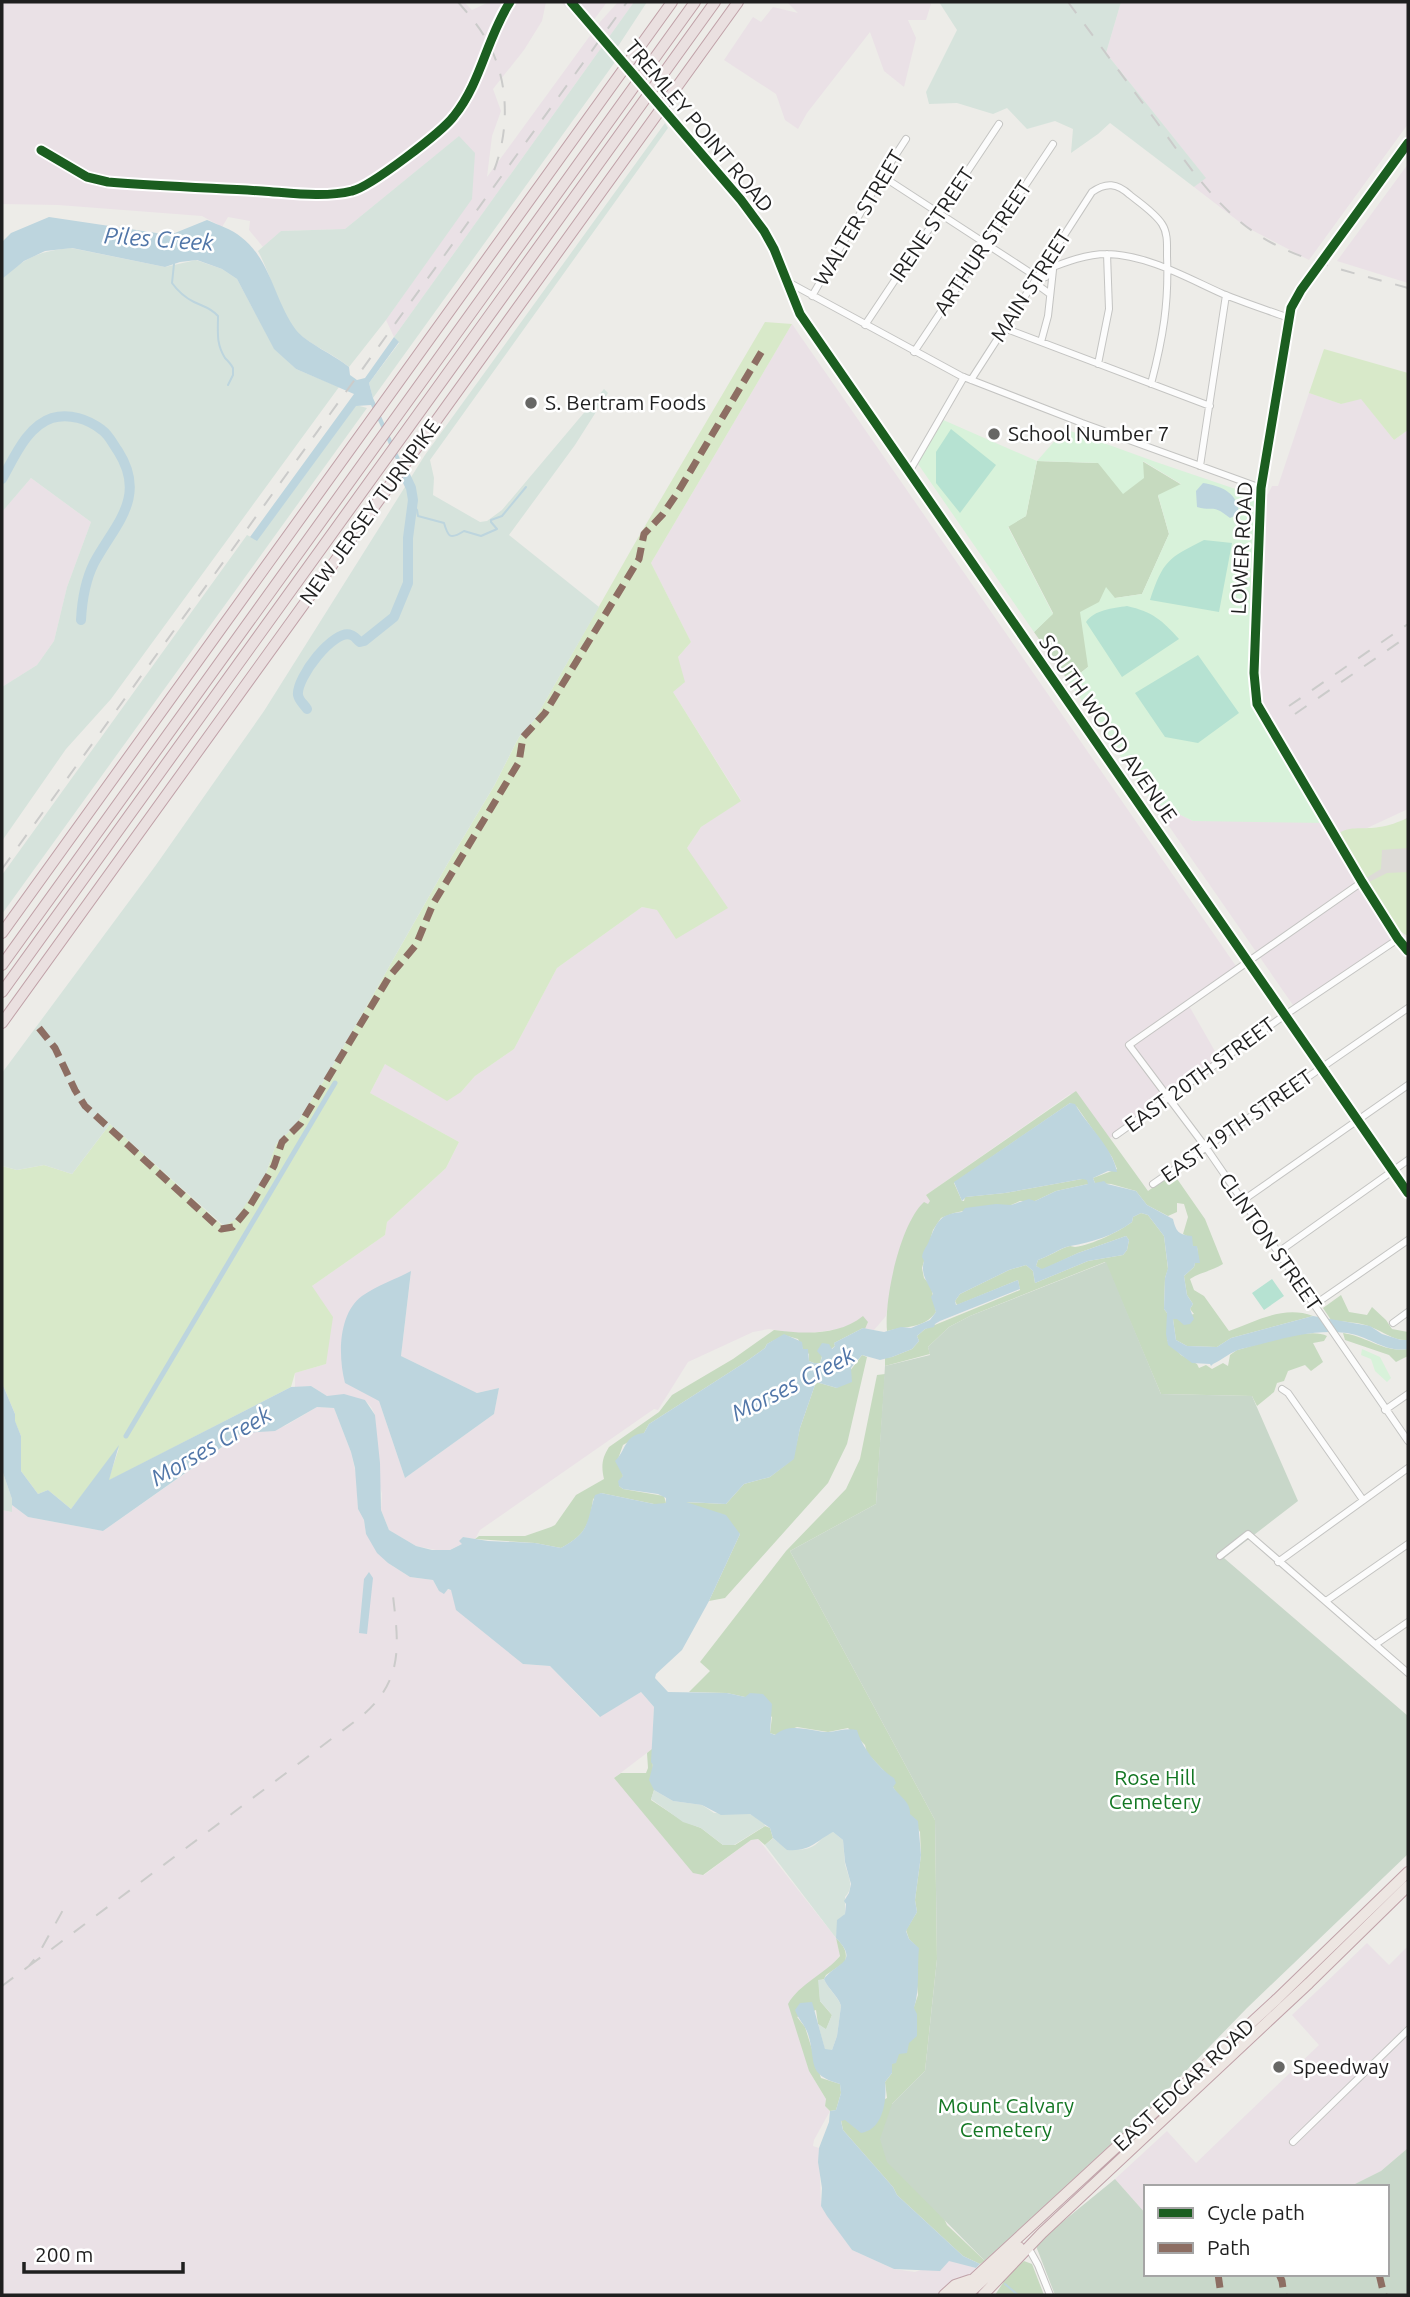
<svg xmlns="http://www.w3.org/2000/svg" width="1410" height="2297" font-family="Ubuntu,sans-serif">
	<rect width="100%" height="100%" fill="#edece8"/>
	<path fill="#eae1e6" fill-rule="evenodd" d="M2,2h462l8,8 17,-8h57l-4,19 -18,29 -31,39 8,22 -9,25 -5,41 113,-155 18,-20h16l-240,335 -8,-17 85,-121 3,-46 -16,-16 -113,92 -64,2 -18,16 -14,-17 1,-9 -22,-4 -6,10 -20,-11 -144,-11 -56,-1z
		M561,2h46l-20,27z
		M787,2h141l3,2 -5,16h-18l8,18 -12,49 -20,-16 -14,-39 -63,81 -9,16 -13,-9 -9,-26 -52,-34 29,-43 8,5 12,-15 25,6z
		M1121,2h287v122l-99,136 -63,-33 -52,-40 11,-10 -99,-124z
		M1408,164v119l-71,-22z
		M792,324l446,645 -50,35 32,56 -110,78 -40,-44 -144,101 5,6 -3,3h-6l-16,27 -10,31 -10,54 -12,14 -9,-1 3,-7 -35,8 -32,4 -32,-5 -16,3 -65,30 -30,48 -4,-1 -174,121 -5,9 -12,-2 -1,7 -12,6 -9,1 -25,-5 -27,-16 -8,-20 1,-16 -4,-16 -3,-63 -4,-8 -6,-7 -38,-4 -16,-10 -16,1v-14l31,-9 -14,-78 73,-51 2,-13 59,-54 13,-26 -89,-49 15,-29 76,28 14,-16 39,-27 43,-81 85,-61 15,3 30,-62 14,-21 40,-27 -68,-108 5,-35 13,-15 -40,-79zM411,1272l-10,84 76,37 22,-5 -5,26 -89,64 -26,-77z
		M1309,393l32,11 20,-6 33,42 14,-10v379l-69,32 48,81 14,15 -106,71 -140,-202 3,-2 35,17 61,-129 7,-195 7,-3 4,-8h6z
		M31,478l60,44 -24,65 -13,54 -17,24 -35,22v-175z
		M317,1407l17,1 17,44 5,22 2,35 6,11 2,14 22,29 22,14 23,3 5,9 13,1 72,74 27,2 49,51 42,-25 13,15 -2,42 -38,29 90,97 47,-35 7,-1 78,99 4,17 -9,12 -36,27 8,55 6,22 17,28 -1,7 5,5 -16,29 -1,6 6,2 2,58 31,44 42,19 21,3 34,-12 27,8 -8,9 -14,5 -15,13h-937v-785l10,2v-7l16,12 75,14 140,-98 42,-7z
		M1367,1943l22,22 19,-19v202l-27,23 -32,16h-203v27l-31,-35 52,-48 29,32 123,-118 -27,-30z"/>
	<path fill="#dddbd7" d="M1408,817v104h-17l-36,-64z"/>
	<path fill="#d8e9c9" d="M765,322l27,2 -141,239 40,79 -13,15 7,25 -12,10 68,109 -40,26 -14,21 41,60 -52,31 -19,-29 -15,-3 -85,61 -43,81 -39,27 -14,16 -14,9 -62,-37 -15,29 89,49 -13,26 -59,54 -2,13 -73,51 21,31 -7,47 -31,9 -4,14 -183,94 11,-33 -48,61 -23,-19 -10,4 -17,-23v-35l-6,-14v-8l-13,-31v-217l15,4 27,-5 28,9 38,-50 113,102 42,-50 11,-32 19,-18 33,-52 120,-211 46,-77 25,-49 16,-18 100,-176z
		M1324,349l84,24v57l-14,10 -33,-41 -20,5 -32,-11z
		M1408,818v30l-26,2 -1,19 -15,9 -4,-4 -24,-40c11,-9 28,-4 41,-7 10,-1 19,-5 29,-9z
		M1408,872v64c-20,-10 -28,-35 -39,-54l18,-9z"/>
	<path fill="#c6dabf" d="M1037,461l61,2 44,-2 40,24 -24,11 11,38 -27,60 -27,4 -27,69 -19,15 -35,-50 19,-19 -45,-87 18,-10z
		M1076,1091l72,100 25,-18 32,46 18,45c-11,7 -22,8 -33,15l4,11 10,6 25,35c27,-10 55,-26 84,-15l-82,22 -14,9 -30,-1 -11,-6 -3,-21 21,-5 -4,-5 3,-5 -6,-9 -3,-19 10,-9 1,-4h4l-2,-16 -4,-1 -6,-10 -4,-2 5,-17 -4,-13 -7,-1v9l-9,4 -21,-11 -11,-14 -25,-7 -16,-1 -2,-5 24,-9 -5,-12 -35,-50 -7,-4 -116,80 8,18h2l1,-4 40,-4 77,-14h6v5l-32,7 -21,10h-15l-9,4 -25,1 -32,7 -13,5 -8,12 -11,38 2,10 7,8 5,26c-12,17 -32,14 -49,19 -3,-32 13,-107 37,-129l4,2 2,-3 -4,-6z
		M1141,1213l7,2 16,21 4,33 -3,9 -1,31 3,4v27l14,15 16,9 2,4 7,-3 6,4 11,-6 5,3 2,-11 7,-5c20,-5 73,-24 90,-14l-3,5 -11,2 10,19 -12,9 -6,-6 -17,6 -4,10 -7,2 -3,9 -17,14 -5,-10 -91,-2 -56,-132 -135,54 -21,11 -21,20 2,7 -45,12v-8l7,-1 20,-8 7,-8 -2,-5 8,-7 95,-39 -2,-10 -61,25 -2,-4 5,-7 49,-24 17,-5 7,6 2,12 53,-22 35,-6 4,-5 2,-10 -3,-4 -48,17 -36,17 -6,-4 2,-6c10,-3 23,-12 32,-14 2,0 3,1 5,1 17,-2 45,-16 57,-25l1,-5z
		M1341,1295l8,17 18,3 5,-8 14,13 6,9 16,3v8c-14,1 -24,-8 -37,-13 -12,-5 -27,-5 -40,-7l-8,-12z
		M863,1316l5,6 -3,7 -2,-1 -29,15 1,3 -13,10 -2,7h-6l-5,-2v-7l-6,-5 -5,-10 -14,-4 -17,9 -2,4 -21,15 -95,61 -5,9 -21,12 -5,14 5,17 -4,10 4,3 41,7 2,7 -4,2 -8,-1 -53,-11 -8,6c-3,26 -9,37 -32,49l-26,-5 -60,-4 4,-3h46l26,-9 4,-2 21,-30 28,-16c-3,-13 -2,-21 5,-32l50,-35 13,-17 61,-36 41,-29c30,4 64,6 89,-14z
		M1343,1333c23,3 41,20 65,16v7l-12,6 -7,-7 -44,-15z
		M862,1355l5,2 -20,87 -19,39 -103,115 -16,3 31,-67 -58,-32 44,2 18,-20 26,-7 23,-18 7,-31 16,-46 21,6z
		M885,1374l-9,130 -86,47 145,269 2,139 -12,112 -33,33 55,121 38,36 -5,3 -17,-8 -66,-61 -4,-8 -50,-57 -2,-10h4l42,-22 -2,-16 7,-9v-9l6,-10 20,-59 -2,-19 2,-28 -9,-9 -3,-9 11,-18 -2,-12 6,-45 -1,-23 -27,-45 -4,-11 -22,-23 -2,-8 -17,-17 -20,4 -31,-5 -21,8 -6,-2 2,-16 -27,-20 -18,-4 -38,-1 21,-21 -10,-9 86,-111 60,-62 14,-30 17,-84z
		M652,1749l2,41 -3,10 32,21 18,7 22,17h12l30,-19 5,2 3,10 -8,7 -7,-6 -7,1 -48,35 -10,-2 -79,-95 7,-5h25l2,-5 -1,-15z
		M836,1938c7,7 12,13 9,24l-19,13 -2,4 -5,2 1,20 12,14 -6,15 -8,-6 -2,-14 -19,7 8,10 16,51 19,6 1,9 -5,17 -6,1 -5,-5 1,-7 -17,-28 -21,-67c11,-20 37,-30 52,-48z
		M1024,2261l8,3 12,31h-49l15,-23z"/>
	<path fill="#d6e3dc" d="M634,2h13l-36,55 4,5 -242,336 -4,-15 30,-40 -5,-6z
		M939,2h182l-15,51 100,125 -12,9 -84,-64 -12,11 -27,19 2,-24 -18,-8 -28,8 -20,-21 -14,6 -36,-11 -28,1 -3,-12 31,-62z
		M665,123l3,5 -238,332 4,18 -1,17 47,27 7,-1 15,-11 102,-121 4,4 -33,52 -66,90 90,72 -64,112 -16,18 -25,49 -46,77 -120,211 -33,52 -19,18 -11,32 -30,44 -11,6 -114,-102 -38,50 -28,-9 -27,5 -15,-4v-93l154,-208 108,-154 161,-256z
		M459,136l16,17 -3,46 -86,121 -37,47c-15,-13 -35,-20 -50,-33 -17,-15 -29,-62 -41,-83l23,-20 64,-2z
		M71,248l94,19 31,-7 26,9 15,10 37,69 22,21 43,18 -228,312 -45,50 -64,92v-154l35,-22 17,-24 13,-54 24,-65 -60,-44 -29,34v-233c23,-22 38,-28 69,-31z
		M356,405l11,3 -365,506v-39l245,-340 10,5z
		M2,1470l10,29v13l-10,-2z
		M654,1790l19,11 29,4 12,8 36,1 14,8 1,4 -31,19h-11l-22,-17 -18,-6 -32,-23z
		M833,1832l10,8c1,8 1,16 2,24 3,12 10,23 0,33v17l-7,9 -2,15 -71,-93 8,-7c11,11 29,16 42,7 7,-5 9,-11 18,-13z
		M824,1979c4,10 15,19 17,27l-4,30 -5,14h-7l-7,-26 8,5 6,-14 -12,-14 -2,-21z"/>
	<path fill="#c8d7c9" d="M1106,1262l55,132 91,2 46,105 -74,57 184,158v138l-161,154 -100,103 -162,150 -98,-99 -7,-23 12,-35 33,-33 12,-112 -2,-139 -145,-269 86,-47 9,-138 45,-11 -2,-8 21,-20 21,-11z
		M1408,2148v147h-353l-19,-49 3,-5 76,-62 31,35v60h241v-87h-38l32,-16z"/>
	<path fill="#d8f2da" d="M941,419l96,42 28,-32 91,33 103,35 -5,195 74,131 -135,-2 -35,-17 -3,2 -86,-124 19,-15 -8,-55 19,-10 7,-15 9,11 27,-4 27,-60 -11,-39 23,-11 -38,-23 1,17 -21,16 -25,-31 -61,-2 -11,55 -18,11 45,87 -19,18 -118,-171z
		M1362,1349l18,8 11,21 -4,4 -12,-11 -4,-12 -10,-4z"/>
	<path fill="#b6e2d2" d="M951,429l45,36 -36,48 -24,-30v-31z
		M1204,540l28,3 -13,69 -69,-12c13,-39 18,-42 54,-60z
		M1127,606c26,6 35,14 52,33l-57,38 -36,-55c8,-12 27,-14 41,-16z
		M1198,655l41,58 -41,30 -33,-6 -30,-44z
		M1272,1279l12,17 -20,14 -12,-17z"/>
	<path fill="#bdd5de" d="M49,217l121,18 37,-15c11,5 25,9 34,17 30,23 33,63 55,93 9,12 40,26 53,37l1,8 7,5 8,-2 29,-41 5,5 -30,41 4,15 35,79 -3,8 -1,-8 -33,-72 -15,1 -99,135 -7,-4 104,-143 -58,-25 -22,-20 -37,-70 -15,-10 -25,-9 -17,2 -15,5 -93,-19 -27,3 -21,10 -22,18v-37l9,-9z
		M1203,483c19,3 35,10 36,31l-9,4c-19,-15 -15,-6 -33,-11l-1,-16z
		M1070,1103l5,1c11,20 38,44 42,68l-9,-1 -15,7 2,5 9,-2 3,3 29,7 11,14 26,14c3,12 5,16 19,17l1,10h4l3,17h-5l-1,4 -10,9 3,19 6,9 -3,5 4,10 -4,5 -6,1 -7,-6h-4l3,21 11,6 30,1 14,-9 82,-22 57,10 12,8 19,6h7v9c-23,4 -39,-13 -61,-16 -37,-5 -71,8 -106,16 -9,2 -19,11 -28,15l-2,2 -1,-2 -18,-1 -24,-18 -2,-11 1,-21 -3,-4 1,-31 3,-10 -4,-32 -16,-21 -7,-2 -8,4 -1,5c-19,14 -39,20 -62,24 -10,2 -22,11 -32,14l-2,6 6,3 36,-16 48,-17 3,4 -2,10 -4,5 -35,6 -53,22 -2,-12 -7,-6 -17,5 -49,24 -5,7 1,4 62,-25 2,9 -80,32 -5,3 -1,3 -9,2 -8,7 2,5 -7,8 -20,8 -12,3 -18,-5 -11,13 1,14 -15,6 -21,-6 -16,46 -6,31 -24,18 -26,7 -18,20 -40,-2 40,13 14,19 -31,67 -27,49 -26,24 -1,4 13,14 59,1 18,4 5,-4 13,1 9,10 -2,29 5,2c15,-14 37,-3 54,-3 10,-1 18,-4 28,-2 4,16 22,39 37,48l2,5 -3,4c7,10 18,15 17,27l8,7 3,34 -6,45 2,12 -11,19 3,8 10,9c-2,19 1,42 -5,60l3,6v22l-8,7 -2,10 -8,1 -3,9 -4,1v9l-7,9c2,19 -2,48 -24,51l-16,-13 -4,1 2,9 50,57 4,8 66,61 17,8 -4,4 -27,-7 -9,10 -46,-2 -42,-19 -25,-34 -6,-10 1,-18 -4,-26 1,-14 10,-26 1,-11 6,-1 5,-17 -1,-9c-35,-10 -23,-22 -32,-50 -3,-9 -10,-15 -13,-24l5,-7 12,-1 13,47 7,1 5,-14 4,-30c-2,-9 -13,-17 -17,-27 13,-17 36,-16 12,-41l1,-18 8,-6 1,-10 -2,-3 5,-8 2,-9 -6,-22 -2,-22 -10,-8c-17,9 -23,20 -46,18l-14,-12 -3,-10 -20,-14 -29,1 -19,-10 -29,-4 -19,-11 -5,-10 4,-15 -2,-3 3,-55 -13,-15 -41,25 -50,-51 -27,-2 -67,-54 -5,-20 -3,-1 -4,5 -5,-3 -6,-11 -23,-3 -22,-14 -11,-10 -11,-19 -2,-14 -6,-11 -3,-41 -4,-16 -17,-44 -17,-1 -42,24 -33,2 -139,98 -75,-14 -16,-12v-6l-10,-29v-87l13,31v7l6,15v35l17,23 10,-4 23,19 48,-64 -10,35 182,-93 20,-1 16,10 17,-2 21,6 10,15 5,48 1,47 8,20 27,16 16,4h18l12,-6 -3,-3 4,-4 25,4 47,2 26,5c29,-16 25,-24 34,-53l6,-2 53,11 12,-1v-5l-8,-4 -35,-5 -4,-3 -1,-5 5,-5 -8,-15c11,-10 9,-26 29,-28l5,-9 95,-61 21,-15 2,-4 17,-10 18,8 1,7h5l1,12 5,2h6l2,-6 -5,-6 5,-8 7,1 3,5 3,-3 -1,-3 29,-15 21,4 17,-5 10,1 19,-8 6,-8 -5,-15 2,-3c-5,-11 -13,-20 -9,-33l-2,-4c1,-7 4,-9 7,-16 8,-19 10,-27 33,-29l3,-4 31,-4 15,1 18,-6 6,2 21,-10 32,-7 -1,-4 -5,-1 -77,14 -39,4 -4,4 -8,-19z
		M411,1271l-10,85 76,37 22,-5 -5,26 -89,64 -26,-77 -34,-18c-7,-27 -7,-69 17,-87 14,-10 34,-17 49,-25z
		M369,1572l4,6 -6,56 -8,-1 5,-54z"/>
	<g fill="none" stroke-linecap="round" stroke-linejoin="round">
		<path stroke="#bdd5de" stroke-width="2" d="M174,264l-2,19c5,7 14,15 22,19 10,5 16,5 24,14 0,16 -2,28 7,42 3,3 6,6 8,10v7l-5,10
			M412,503l5,7 1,6 26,7c4,14 6,17 20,8l17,5 16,-7 -6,-7v-2l11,-4 24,-29
			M1005,2284l13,11"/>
		<path stroke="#bdd5de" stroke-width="5" d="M126,1436l209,-353"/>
		<path stroke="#bdd5de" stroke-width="10" d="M2,479c12,-21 25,-53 50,-61 17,-5 36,1 50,12 7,5 11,14 16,21 30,47 -4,74 -24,112 -9,18 -12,38 -13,57
			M307,709c-3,-5 -8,-8 -9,-14 -2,-17 36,-67 53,-60 4,1 6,5 9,7l4,-1 30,-24 14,-34v-45l5,-38 -2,-12 -9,-19"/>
		<g stroke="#c4c4c2" stroke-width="8">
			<path id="minor" d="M571,2l11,13
				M673,121c32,37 69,72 93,114 15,25 21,54 34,79l608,879
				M1408,143l-107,147 -10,18 -30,180 -7,185 3,31 105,178 36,57 10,12
				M41,150l46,27 21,5 228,12 19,-3 17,-9 71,-54 20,-24
				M882,176l158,103 6,-2 6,-8
				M1040,272c21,-8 44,-18 67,-18 41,1 80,24 116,40 22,9 44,16 66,24
				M788,282l173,94 121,47 179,65
				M1030,289l9,-3 11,8
				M812,296l70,-120 24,-37
				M865,325l134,-201
				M1004,328l206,78
				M1041,342l7,-26 5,-46
				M914,352l139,-208
				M1098,364l11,-55 -2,-55
				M971,380l121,-188c14,-10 25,-9 38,3 10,8 25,18 32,29 6,9 5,21 5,32 2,47 -4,82 -16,128
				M1200,466l26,-171
				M909,472l55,-95
				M1362,882l-233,163 78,104 201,292
				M1116,1135l169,-120 113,-76
				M1153,1184l255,-176
				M1242,1201l166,-116
				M1277,1253l131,-93
				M1314,1305l94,-65
				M1393,1323l15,-11
				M1282,1389l6,4 75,107
				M1385,1410l23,-16
				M1220,1556l28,-22 160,139
				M1278,1562l130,-94
				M1326,1601l82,-57
				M1376,1644l32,-22
				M1293,2142l115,-112
				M1028,2247l10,18 12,30"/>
		</g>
		<g stroke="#c0a1a8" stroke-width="12">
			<path id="trunk" d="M944,2295l11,-10 15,-5
				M956,2295l321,-296 131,-127
				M967,2295l52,-48
				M983,2295l59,-62 267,-250 99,-97"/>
		</g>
		<g stroke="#c0a1a8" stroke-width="12">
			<path id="motorway" d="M2,933l670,-931
				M2,965l693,-963
				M2,992l713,-990
				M2,1023l736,-1021"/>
		</g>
		<use href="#minor" stroke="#fcfcfc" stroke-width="6"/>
		<use href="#trunk" stroke="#ede6e2" stroke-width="10"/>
		<use href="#motorway" stroke="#eae0e0" stroke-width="10"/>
		<path stroke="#cbcbca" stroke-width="2" stroke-dasharray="14 14" stroke-linecap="butt" d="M458,2c13,15 26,30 34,49 19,40 16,92 -3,131
			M1068,2c28,38 57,77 85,115 35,47 66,98 119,126 42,22 91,32 136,45
			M1289,706l119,-82
			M1295,714l113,-78
			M2,869l625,-867
			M29,1966l329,-247c49,-39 40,-77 34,-132
			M2,1986l27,-20 9,-11 25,-45"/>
		<g stroke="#c4c4c2" stroke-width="8" stroke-linecap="butt">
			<path id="minor-bridge" d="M582,15l91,106
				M463,104l38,-88 9,-14"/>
		</g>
		<use href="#minor-bridge" stroke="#fcfcfc" stroke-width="6"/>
		<path stroke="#8d6e63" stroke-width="7" stroke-dasharray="14 7" stroke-linecap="butt" d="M39,1028l16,20 20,42 10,16 131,119 5,4 12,-2 15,-18 26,-43 8,-24 19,-19 88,-146 27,-32 17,-41 86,-142 4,-25 22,-24 94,-154 5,-25 19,-20 15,-22 84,-141
			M1218,2274l3,21
			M1279,2274l3,7 2,14
			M1379,2274l5,21"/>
		<g stroke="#fff" stroke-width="13">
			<path id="cycleway" d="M571,2l170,198 23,31 10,18 26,65 608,879
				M1408,143l-107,147 -10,18 -30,180 -7,185 3,31 105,178 36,57 10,12
				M41,150l46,27 21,5c51,4 102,6 154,9 29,2 62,7 90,0 18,-4 90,-59 102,-75 27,-33 33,-79 56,-114"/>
		</g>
		<use href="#cycleway" stroke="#1b5e20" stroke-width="9"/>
	</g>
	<g fill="#676765" stroke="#fff" stroke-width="2.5">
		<circle cx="531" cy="403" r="7"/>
		<circle cx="994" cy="434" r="7"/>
		<circle cx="1279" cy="2067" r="7"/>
	</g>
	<g text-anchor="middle" stroke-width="5" stroke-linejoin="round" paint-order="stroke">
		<g font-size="21" fill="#1f1f1f" stroke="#fff">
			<text transform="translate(699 126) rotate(50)" y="7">TREMLEY POINT ROAD</text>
			<text transform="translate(859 218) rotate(-59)" y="7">WALTER STREET</text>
			<text transform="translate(932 225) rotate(-56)" y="7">IRENE STREET</text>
			<text transform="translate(983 248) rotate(-56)" y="7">ARTHUR STREET</text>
			<text transform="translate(1031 286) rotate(-57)" y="7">MAIN STREET</text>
			<text transform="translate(370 512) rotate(-54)" y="7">NEW JERSEY TURNPIKE</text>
			<text transform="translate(1242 548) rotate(-87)" y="7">LOWER ROAD</text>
			<text transform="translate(1108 729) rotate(55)" y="7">SOUTH WOOD AVENUE</text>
			<text transform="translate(1200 1075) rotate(-36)" y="7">EAST 20TH STREET</text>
			<text transform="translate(1237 1126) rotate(-35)" y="7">EAST 19TH STREET</text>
			<text transform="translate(1270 1242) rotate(55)" y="7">CLINTON STREET</text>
			<text transform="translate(1184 2085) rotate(-43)" y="7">EAST EDGAR ROAD</text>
		</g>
		<g font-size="21" fill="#1f1f1f" stroke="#fff" text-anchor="start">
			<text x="545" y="410">S. Bertram Foods</text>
			<text x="1008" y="441">School Number 7</text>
			<text x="1293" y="2074">Speedway</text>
		</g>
		<g font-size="21" fill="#137723" stroke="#fff">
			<text x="1155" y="1785">Rose Hill<tspan x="1155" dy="24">Cemetery</tspan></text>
			<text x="1006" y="2113">Mount Calvary<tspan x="1006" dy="24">Cemetery</tspan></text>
		</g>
		<g font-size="23" font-style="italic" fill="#5176a8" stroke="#fff">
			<text transform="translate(159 239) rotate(4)" y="8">Piles Creek</text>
			<text transform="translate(793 1384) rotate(-27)" y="8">Morses Creek</text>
			<text transform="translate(211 1446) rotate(-30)" y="8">Morses Creek</text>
		</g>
	</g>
	<rect width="1410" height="2297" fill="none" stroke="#1f1f1f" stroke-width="7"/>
	<rect x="1144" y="2185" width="245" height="91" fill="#ffffff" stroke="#a5a5a5" stroke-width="2"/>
	<rect x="1158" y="2208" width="35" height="10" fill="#1b5e20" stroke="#a5a5a5" stroke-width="2"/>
	<text x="1207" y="2220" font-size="21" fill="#1f1f1f">Cycle path</text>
	<rect x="1158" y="2243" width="35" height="10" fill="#8d6e63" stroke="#a5a5a5" stroke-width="2"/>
	<text x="1207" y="2255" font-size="21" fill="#1f1f1f">Path</text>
	<path d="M24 2262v10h159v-10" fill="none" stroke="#1f1f1f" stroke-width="3.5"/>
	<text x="35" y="2262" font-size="21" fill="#1f1f1f" stroke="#ffffff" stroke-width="5" paint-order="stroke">200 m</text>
</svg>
